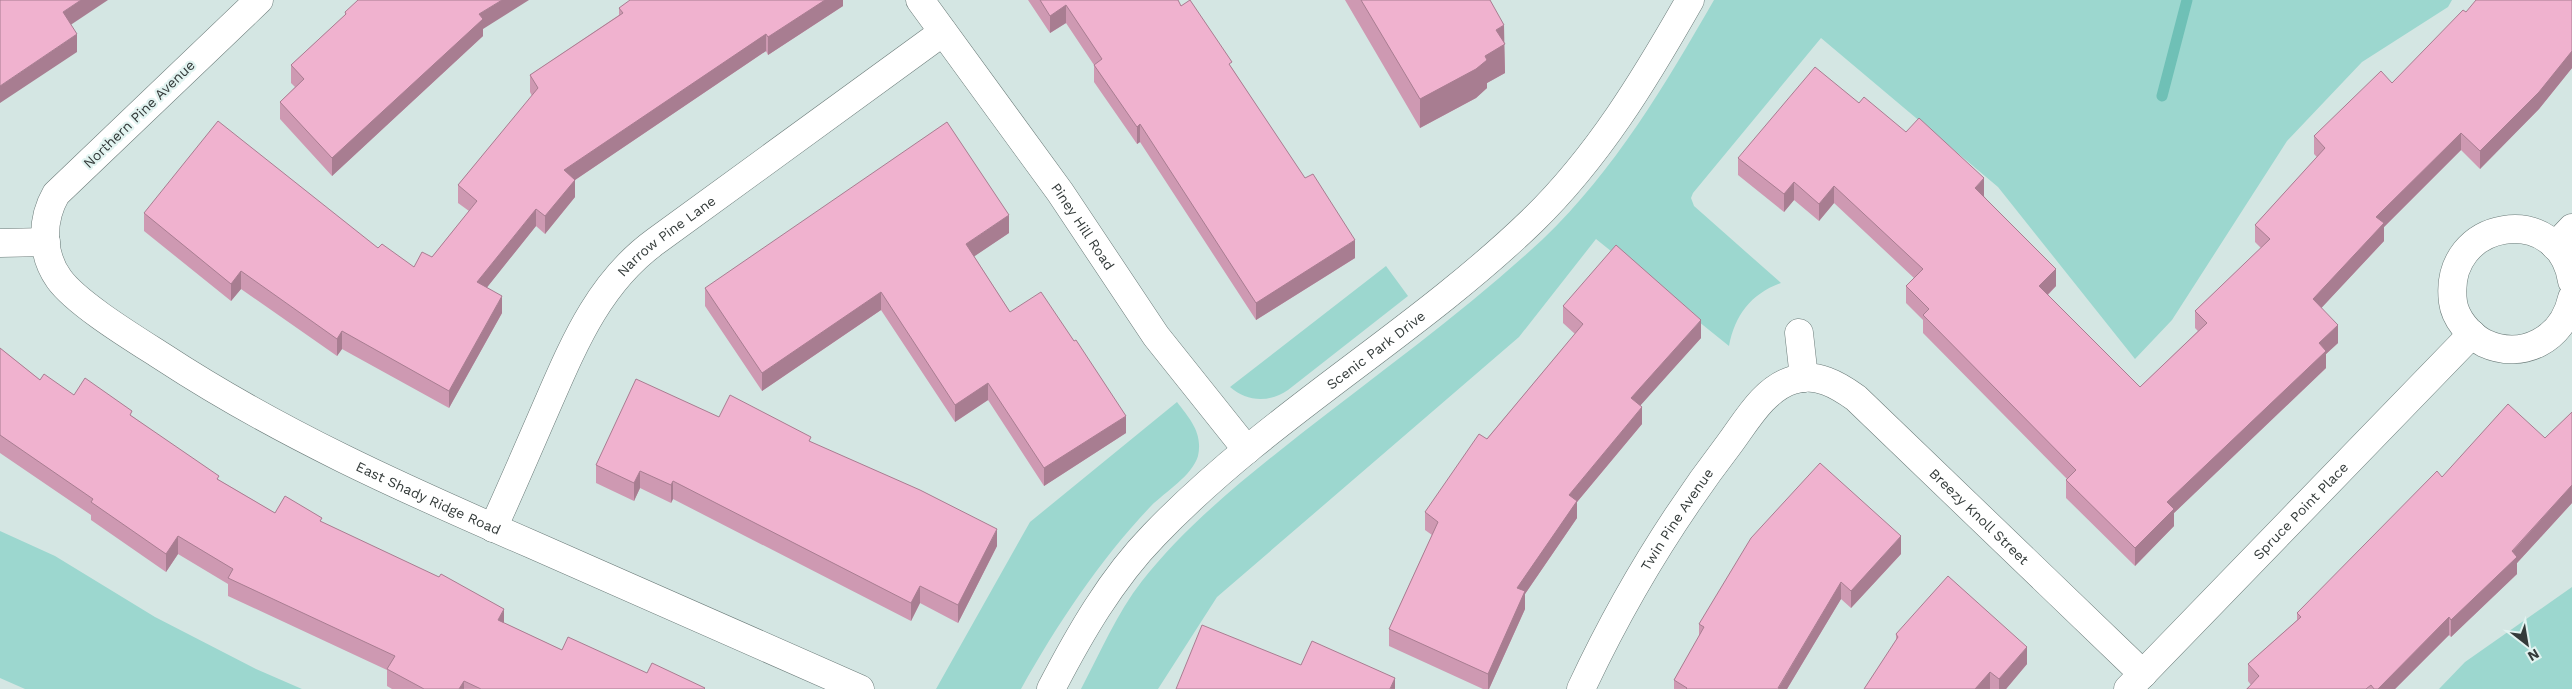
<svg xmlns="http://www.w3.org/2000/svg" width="2572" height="689" font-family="'Work Sans',sans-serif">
	<rect width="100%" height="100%" fill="#d4e6e3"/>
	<path fill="#9cd7cf" d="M1714,0h738l-4,7 -86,55 -75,79 -115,179 -37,39 -137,-172 -177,-149 -128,155 -2,5 3,8 87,77c-30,11 -46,32 -52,63l-133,-107 -77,98 -302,260 -59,92h-77c19,-36 36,-76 61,-108 45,-57 103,-103 160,-148 81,-63 166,-124 241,-194 72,-69 122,-154 171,-239z
		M1386,266l22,30 -120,94c-19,13 -41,12 -58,-3z
		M1177,402c13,17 26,31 21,54 -6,20 -33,36 -47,50 -52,55 -93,117 -130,183h-85l94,-167z
		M0,531l55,25 100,61 101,52 46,20h-277l-25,-11z
		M2572,587v102h-133l26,-27z"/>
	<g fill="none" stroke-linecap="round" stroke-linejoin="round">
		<path stroke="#6fc0b6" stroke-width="11" d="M2162,96l25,-96"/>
		<g stroke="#6b7b79" stroke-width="29">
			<g id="minor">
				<path id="s1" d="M259,0l-203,194c-15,26 -15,60 3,85 18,25 76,60 104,78 116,76 241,132 368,187 110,49 220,97 329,145"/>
				<path id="s2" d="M920,0l140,192 96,144 91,114"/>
				<path d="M0,243l46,-1"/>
				<path d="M2555,246l17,-18"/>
				<path d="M2572,281c-12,-80 -130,-63 -119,21 2,16 16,33 31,41 39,18 79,-4 88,-45"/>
				<path d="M1799,333l5,45"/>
				<path id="s3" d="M493,528c18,-39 35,-79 52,-118 28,-64 53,-127 111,-169l287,-209"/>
				<path id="s4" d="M1051,689c28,-54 60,-110 103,-154 114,-119 260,-200 378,-314 66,-64 113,-142 158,-221"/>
				<path id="s5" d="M1581,689c41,-88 90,-169 149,-246 17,-23 34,-54 63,-63 23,-8 45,5 63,18l287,276"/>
				<path id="s6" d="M2128,689l344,-355"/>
			</g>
		</g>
		<use href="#minor" stroke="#fff" stroke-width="28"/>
	</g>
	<path fill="#ce99b2" d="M843,0v6l-75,49 -2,-4 -191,129v17l-30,37 -9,-8 -49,61 15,26 -53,95 -107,-59 -5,7 -96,-67 -10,12 -87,-70v-18l234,35 36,19 18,-10 37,-46 -11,-8v-18l74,-89 -2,-4v-17l89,-60v-7z
		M1028,0h150l3,6 51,62 123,190 -99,62 -116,-178 -3,2 -43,-62v-17l-28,-42 -16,10z
		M1345,0h145l14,44 1,29 -18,10v5l-11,10 -56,30z
		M2572,0v68l-33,41 -59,60 -19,-19 -77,77v14l-63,67 17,35 -12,11v14l-152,145v13l-39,40 -69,-68v-18l1,-1 -144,-146v-13l-17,-17v-17l8,-8 -80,-75 -15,18 -25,-21 -10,12 -46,-37v-17l121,-55 125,93 72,90 -8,9 92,92 58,-56 -3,-3v-17l66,-63 -6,-6v-17l62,-68 -3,-3v-18l78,-53 74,-71z
		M345,12l138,17v7l-151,140 -52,-57v-17l15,-15 -4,-4v-18l54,-50z
		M1009,233l-35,23 36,56 116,121 -82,53 -56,-86 -33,22 -74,-112 -119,81 -57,-85v-18z
		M1563,306l138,32 -61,67 2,19 -65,78v16l-52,76v15l-36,80h-6l-94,-43v-17l43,-94 -7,-5v-18l150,-178 -12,-11z
		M0,348l40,32 34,15 58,21 87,64 56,33 47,9 182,101 58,27 143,39h-313l-5,-3v-16l-159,-74v-12l-50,-30 -12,18 -75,-52v-5l-91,-62z
		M2572,412v91l-55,60v11l-66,63 -2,-2 -54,54h-149l5,-4 -3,-4v-17l49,-44v-7l145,-136 103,-39z
		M719,417l92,25 186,104 -39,77 -38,-20 -9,18 -238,-122 -2,4 -31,-15 -6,13 -38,-18v-18z
		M1901,554l-50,54 -10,-9 -54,90h-113v-9l25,-43v-13z
		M1896,634l131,30 -21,25h-142l32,-48z"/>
	<path fill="#a87d91" d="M81,0h27l-45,30v-18z
		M502,0h27l-46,29v7l-151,140v-18l147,-144z
		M825,0h18v6l-75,49v-18z
		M1066,5v18l-16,10v-17z
		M1504,25l1,48 -18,10v5l-11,10 -56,30v-29l65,-43 11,-26z
		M77,34v18l-77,51v-17z
		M766,34v17l-191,129v17l-30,37v-18l19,-46z
		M2572,51v17l-33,41 -59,60v-18z
		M1140,124v18l-3,2v-17z
		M2461,133v17l-77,77v14l-71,76v-18l63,-82z
		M1984,178v18l-9,9v-17z
		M1794,182v18l-10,12v-18z
		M1834,186v17l-15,18v-17z
		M536,209v17l-59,74v-18z
		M1009,215v18l-43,29v-18z
		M1355,240v18l-99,62v-17z
		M2056,269v17l-17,17v-17z
		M241,271v18l-10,12v-17z
		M881,292v18l-119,81v-18z
		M502,296v17l-53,95v-17z
		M1701,320v18l-70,78v-18z
		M2338,325v18l-12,11v14l-152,145v13l-39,40v-18l32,-46 152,-159z
		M342,331v18l-5,7v-17z
		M988,383v17l-33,22v-17z
		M1642,407v17l-65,78v16l-52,76v15l-36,80h-1v-15l29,-86 52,-93z
		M1126,416v17l-82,53v-18z
		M640,471v17l-6,13v-18z
		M673,481v18l-2,4v-18z
		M2572,485v18l-55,60v11l-66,63v-17z
		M997,529v17l-39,77v-18z
		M178,536v18l-12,18v-18z
		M1901,536v18l-50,54v-17z
		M1841,582v17l-54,90h-9z
		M920,586v17l-9,18v-18z
		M504,609v18l-6,-7z
		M2449,617v18l-54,54h-17z
		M2027,647v17l-21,25h-7v-10z
		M1990,672v17h-15z
		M1395,678v11h-5z
		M464,681v8h-5z"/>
	<path fill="#f0b2cf" stroke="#a87d91" d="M0,0h81l-18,12 14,22 -77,52z
		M358,0h144l-23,14 4,5 -151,139 -52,-56 24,-23 -13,-14 55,-51 -1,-2z
		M630,0h195l-57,37 -2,-3 -202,136 11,10 -30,36 -9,-7 -59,73 25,14 -53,95 -107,-60 -5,8 -96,-68 -10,13 -87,-71 74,-92 160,127 4,-4 32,23 8,-15 10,5 45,-56 -19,-16 80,-97 -8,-13 93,-62 -4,-5z
		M1040,0h138l3,6 9,-6 42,62 -3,2 76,114 8,-4 42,66 -99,63 -116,-179 -3,3 -43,-62 8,-6 -36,-54 -16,11z
		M1361,0h129l14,25 -8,5 9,14 -20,12 2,4 -11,9 -56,30z
		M2476,0h96v51l-33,41 -59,59 -19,-18 -85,84 8,6 -71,76 25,26 -19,18 7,8 -159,151 7,7 -39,39 -69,-68 10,-10 -153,-155 6,-6 -23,-23 17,-17 -89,-83 -15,18 -25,-22 -10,12 -46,-36 77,-91 44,36 5,-6 42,35 13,-14 65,60 -9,10 81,81 -17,17 101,101 67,-64 -12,-12 75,-72 -15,-14 70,-77 -11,-12 67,-65 11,12 71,-73 3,2z
		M947,122l62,93 -43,29 44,68 31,-20 33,49 2,-1 50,76 -82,52 -56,-85 -33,22 -74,-113 -119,81 -57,-85z
		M1616,245l85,75 -70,78 11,9 -73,88 8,6 -60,87 8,3 -37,83 -99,-45 49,-107 -13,-10 54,-78 8,5 96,-115 -20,-18z
		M0,348l40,32 4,-6 30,21 11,-17 47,33 -2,4 89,61 -2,3 58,34 10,-17 37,22 -2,3 119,56 2,-3 63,35 -6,11 64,30 6,-13 79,36 5,-10 53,25 -1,1h-223l-17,-8 -5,8h-35l-37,-20 8,-13 -167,-78 5,-9 -55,-33 -12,18 -75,-52 2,-3 -93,-64z
		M636,379l83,38 11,-22 81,42 -2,4 111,49 77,39 -39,76 -38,-19 -9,17 -238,-122 -2,4 -31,-14 -6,12 -38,-18z
		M2508,404l37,34 27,-26v73l-60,66 5,6 -66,63 -2,-3 -71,72h-4l-3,-4 -5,4h-119l12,-13 -11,-12 53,-47 -4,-4 140,-142 5,6z
		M1820,463l81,73 -50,55 -10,-9 -63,106 2,1h-94l1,-1 -13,-8 30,-53 -5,-3 52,-86z
		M1948,576l79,71 -28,32 -9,-7 -15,17h-111l34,-52 -2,-3z
		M1202,625l99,40 11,-24 83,37 -5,11h-214z"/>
	<g text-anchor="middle" stroke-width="4.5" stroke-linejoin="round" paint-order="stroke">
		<g font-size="14" fill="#343b3a" stroke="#e1f3f0">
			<text transform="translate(139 114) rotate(-44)" y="5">Northern Pine Avenue</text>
			<text dy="5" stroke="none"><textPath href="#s2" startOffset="279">Piney Hill Road</textPath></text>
			<text dy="5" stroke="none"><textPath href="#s3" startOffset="345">Narrow Pine Lane</textPath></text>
			<text dy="5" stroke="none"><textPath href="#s4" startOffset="475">Scenic Park Drive</textPath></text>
			<text dy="5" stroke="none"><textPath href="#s1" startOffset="802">East Shady Ridge Road</textPath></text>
			<text dy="5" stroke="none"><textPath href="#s6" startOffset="248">Spruce Point Place</textPath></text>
			<text dy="5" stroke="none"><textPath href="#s5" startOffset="618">Breezy Knoll Street</textPath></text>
			<text dy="5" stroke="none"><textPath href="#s5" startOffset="195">Twin Pine Avenue</textPath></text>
		</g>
	</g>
	<g transform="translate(2527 644) rotate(149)" stroke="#e1f3f0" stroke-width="4" paint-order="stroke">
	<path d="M0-4L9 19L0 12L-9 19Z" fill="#343b3a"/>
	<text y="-8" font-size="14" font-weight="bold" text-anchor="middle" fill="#343b3a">N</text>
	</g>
</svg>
